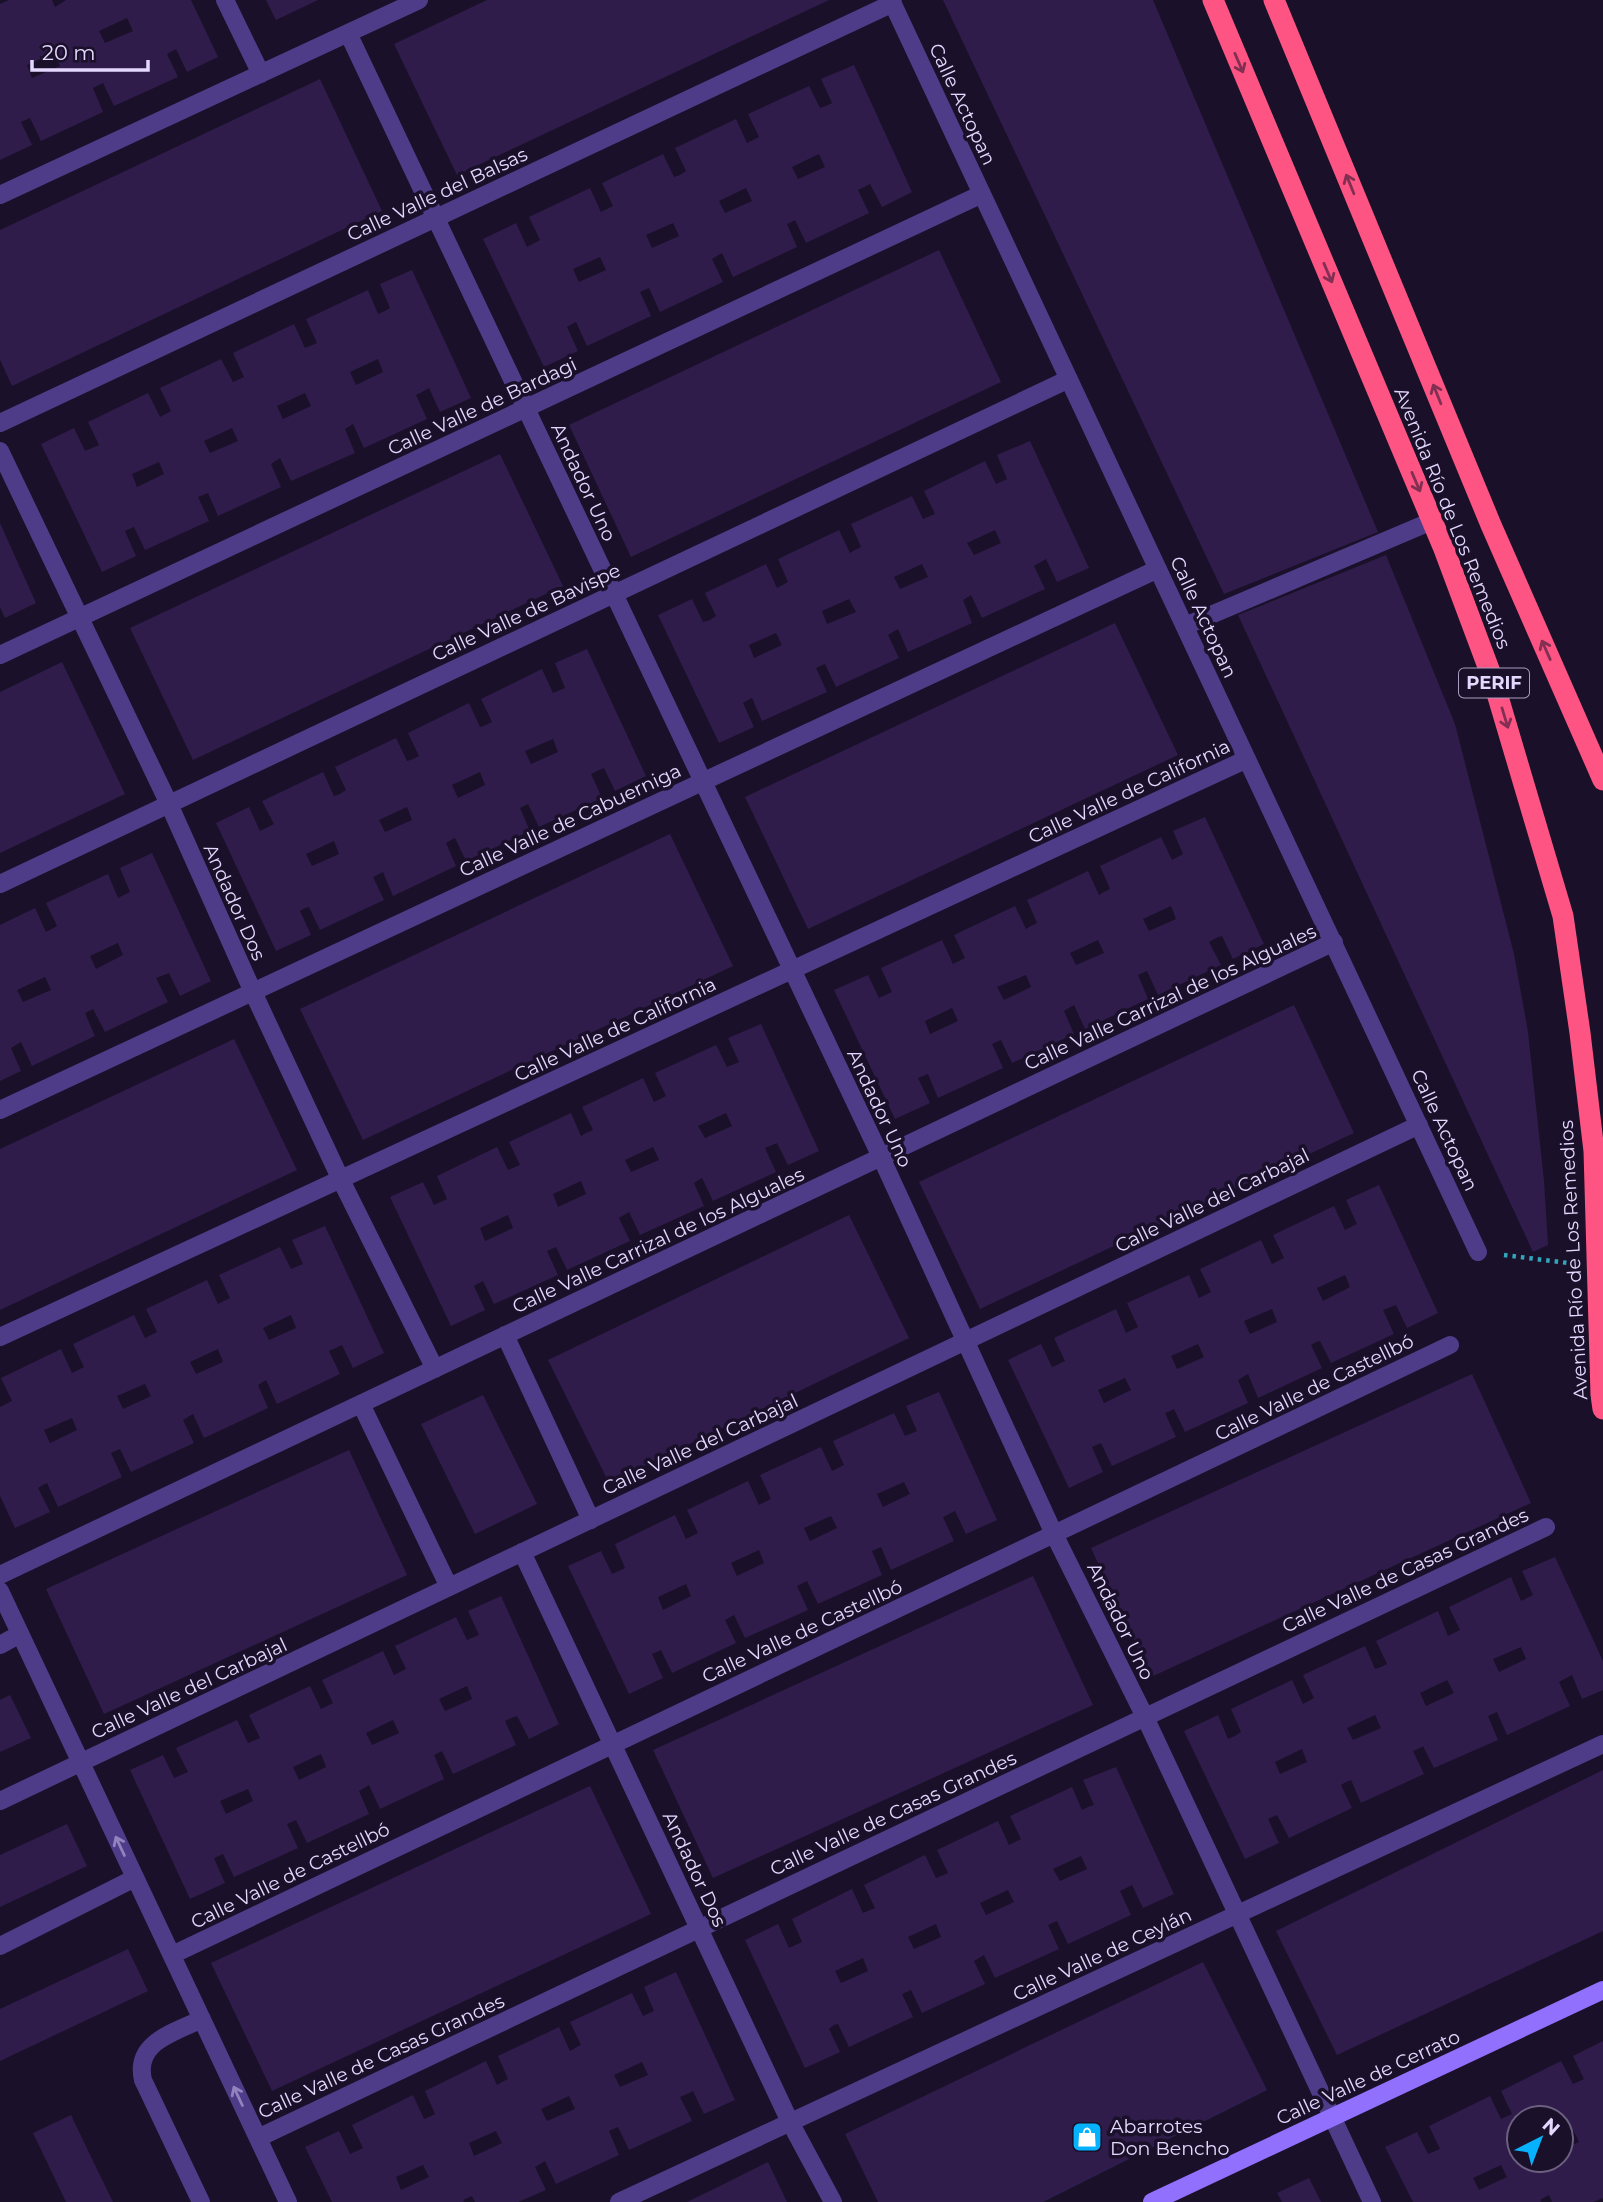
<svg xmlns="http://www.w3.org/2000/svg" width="1603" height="2202" font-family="Montserrat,sans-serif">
	<rect width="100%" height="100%" fill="#1a1029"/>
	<path fill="#2f1c4a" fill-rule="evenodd" d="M9,0h43l3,7 11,-7h125l27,57 -31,15 -11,-23 -9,5 11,23 -64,29 -11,-23 -10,5 10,24 -62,29 -11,-23 -9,4 11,23 -32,15v-156zM127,18l6,13 -28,12 -6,-12zM54,53l6,13 -28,12 -5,-13z
		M266,0h52l-42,20z
		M487,0h342l-372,175 -63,-131z
		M943,0h210l225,532 -154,62z
		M854,65l58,127 -30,15 -12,-23 -12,6 11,23 -63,30 -11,-23 -8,4 10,23 -64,30 -11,-24 -10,6 11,23 -63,30 -11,-24 -9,4 11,24 -64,30 -11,-24 -9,5 11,24 -34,16 -61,-128 33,-16 11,24 13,-7 -11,-23 61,-29 11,24 12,-6 -11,-23 61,-29 11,23 6,-2 6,-4 -11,-23 61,-29 11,24 12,-6 -11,-23 61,-28 11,22 6,-2 6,-3 -11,-24zM819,154l6,13 -27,12 -6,-12zM746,188l6,13 -27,12 -6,-12zM673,223l6,13 -27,12 -6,-13zM600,257l6,13 -27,12 -6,-13z
		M320,79l62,132 -370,175 -12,-26v-130z
		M939,250l62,132 -370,175 -62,-132z
		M412,270l59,128 -31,14 -11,-24 -7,4 -6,3 11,24 -63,29 -11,-24 -8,5 10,24 -64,28 -11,-23 -9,6 10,23 -63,29 -10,-23 -10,4 11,24 -64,29 -11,-23 -9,4 11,25 -34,16 -61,-128 33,-16 11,23 14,-6 -11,-23 60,-29 12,24 11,-6 -11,-23 61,-29 12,23 11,-5 -11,-24 61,-29 11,24 12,-5 -11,-24 62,-29 10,24 7,-3 5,-3 -10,-24zM378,359l5,13 -27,13 -6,-13zM305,393l6,13 -28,13 -6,-13zM232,428l6,13 -28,12 -6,-12zM159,462l5,12 -27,13 -5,-13z
		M1030,441l59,127 -32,14 -11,-23 -12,7 11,23 -63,29 -11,-23 -8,5 9,23 -64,29 -10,-23 -10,6 11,23 -63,29 -11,-23 -5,2 -4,2 11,24 -65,29 -10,-23 -9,5 11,24 -35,16 -61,-128 34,-16 11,23 7,-2 6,-4 -11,-23 61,-29 11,24 11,-6 -10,-23 61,-29 11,23 5,-3 6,-3 -10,-23 61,-28 11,23 12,-5 -11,-23 61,-30 11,23 11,-5 -10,-24zM995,530l6,13 -27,12 -7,-12zM922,564l6,13 -28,12 -6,-12zM849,599l7,13 -29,12 -5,-13zM776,633l6,12 -28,13 -5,-13z
		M500,454l63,132 -370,174 -63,-132z
		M0,523l36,80 -31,15 -5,-11z
		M1386,555l69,169 59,230 14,78 16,149 4,64 -15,7 -295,-637z
		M1115,623l63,132 -370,174 -63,-132z
		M587,649l59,127 -31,15 -11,-23 -7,3 -6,3 11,24 -63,29 -11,-23 -8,4 10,23 -64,30 -11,-23 -4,2 -5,3 10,23 -63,30 -10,-24 -10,5 11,23 -64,30 -11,-23 -4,1 -5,3 11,24 -35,16 -60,-128 33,-16 11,24 14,-7 -12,-23 61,-29 11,24 6,-2 6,-4 -11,-23 61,-29 11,23 6,-2 6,-3 -11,-23 61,-30 11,24 6,-2 6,-3 -11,-23 61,-30 11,24 7,-3 5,-2 -10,-25zM553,739l5,13 -27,12 -6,-13zM480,772l5,13 -27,13 -6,-13zM407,807l5,13 -27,12 -6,-12zM334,841l5,13 -27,12 -6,-12z
		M62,662l63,132 -125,59v-161z
		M1205,817l59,127 -31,15 -11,-23 -6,2 -7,4 12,23 -63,30 -11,-24 -9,4 10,24 -63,30 -11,-24 -10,6 10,23 -62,29 -11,-23 -9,4 11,24 -65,30 -10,-24 -10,4 12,25 -35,16 -61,-129 34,-15 11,23 13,-6 -11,-24 61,-28 11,24 12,-6 -11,-23 61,-29 11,23 5,-3 6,-3 -10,-23 61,-29 11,24 5,-3 6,-3 -10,-23 61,-29 11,23 11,-6 -10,-23zM1171,906l5,13 -27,12 -6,-12zM1098,940l6,13 -28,12 -6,-12zM1026,975l5,12 -27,13 -7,-13zM952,1008l6,13 -28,13 -5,-13z
		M670,834l63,132 -370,174 -63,-131z
		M152,853l59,128 -31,15 -11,-23 -13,5 12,24 -63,30 -12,-23 -8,4 10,23 -63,30 -11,-24 -10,6 10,23 -21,10v-156l35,-17 11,24 11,-6 -11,-23 62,-29 10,24 12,-6 -10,-24zM118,943l5,12 -27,14 -6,-13zM45,977l6,13 -28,12 -6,-12z
		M1294,1005l60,128 -374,176 -61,-127z
		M761,1024l58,127 -31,14 -11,-22 -12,5 11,24 -63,29 -11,-23 -8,5 10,23 -64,29 -11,-23 -10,6 11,23 -63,29 -11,-23 -9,4 11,24 -64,29 -11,-23 -9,5 11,24 -34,16 -61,-129 33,-15 11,23 13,-6 -10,-23 60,-29 11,23 12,-5 -11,-23 62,-29 10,23 5,-3 7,-3 -11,-23 61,-29 11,24 12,-6 -11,-23 61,-28 11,22 12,-5 -11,-24zM726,1113l6,13 -27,12 -7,-12zM653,1147l6,13 -28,12 -6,-12zM581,1181l5,13 -28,13 -5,-13zM508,1215l5,13 -28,13 -5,-13z
		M234,1039l63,131 -297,140v-161z
		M1379,1185l59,128 -31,15 -11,-23 -13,5 11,24 -63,29 -11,-22 -4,1 -5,3 11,23 -64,30 -10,-24 -10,6 10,23 -63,29 -11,-23 -4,2 -5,2 11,24 -64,29 -11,-23 -9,4 11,25 -34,16 -61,-128 33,-16 11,23 7,-3 6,-3 -11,-23 62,-29 10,24 12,-6 -11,-24 62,-28 10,23 12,-6 -11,-23 61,-29 11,24 12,-6 -11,-23 61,-29 11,24 12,-6 -11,-24zM1345,1275l5,12 -27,14 -6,-13zM1272,1309l5,13 -27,12 -6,-13zM1198,1344l6,13 -27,12 -6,-13zM1125,1378l6,12 -27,13 -6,-13z
		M849,1215l60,123 -300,145 -61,-123z
		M325,1226l59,127 -31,15 -11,-23 -13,6 11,23 -63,30 -11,-24 -8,5 10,23 -64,30 -11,-24 -10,6 11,23 -63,29 -11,-23 -9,4 11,24 -64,30 -11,-24 -4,2 -5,3 12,24 -35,16 -15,-32v-89l12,-6 -11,-23 60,-29 11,24 12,-6 -11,-23 61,-29 11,23 12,-6 -11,-23 61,-29 11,24 12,-6 -11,-23 61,-28 11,22 7,-3 5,-2 -11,-24zM291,1315l5,13 -27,12 -6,-12zM218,1349l5,13 -27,12 -6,-12zM145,1384l6,12 -28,13 -6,-13zM72,1418l5,12 -27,13 -6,-13z
		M1472,1374l59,129 -380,174 -60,-129z
		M939,1392l58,128 -31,14 -11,-23 -12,6 11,24 -63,29 -10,-23 -9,4 10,24 -64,29 -11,-23 -10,5 11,24 -63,28 -11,-23 -9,5 11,23 -64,30 -11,-23 -9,4 11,24 -34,16 -61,-128 33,-15 11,23 13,-6 -10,-24 60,-29 11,24 12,-6 -11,-23 61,-29 11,24 12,-6 -11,-24 61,-28 11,24 12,-6 -11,-24 61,-28 11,23 12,-5 -11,-25zM904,1482l6,12 -27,13 -6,-13zM831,1516l6,12 -27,13 -6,-13zM759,1550l5,13 -27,13 -6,-13zM686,1584l5,12 -28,14 -5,-13z
		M483,1395l54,109 -62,30 -54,-110z
		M349,1450l58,125 -303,139 -58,-125z
		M1555,1557l48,104v29l-21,9 -10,-24 -13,7 11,24 -63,29 -10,-23 -9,4 10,24 -64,28 -11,-22 -3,2 -7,3 11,23 -63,29 -10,-23 -5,2 -5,3 11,23 -63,30 -12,-23 -9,4 11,24 -34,16 -61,-128 34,-16 10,24 7,-3 6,-4 -10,-23 61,-29 11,24 11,-6 -11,-23 62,-29 10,23 6,-2 6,-3 -11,-23 62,-30 10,25 12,-6 -11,-23 62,-30 10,24 12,-6 -11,-24zM1521,1647l5,12 -27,13 -6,-13zM1447,1680l7,13 -28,13 -6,-13zM1375,1715l6,13 -28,12 -6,-12zM1302,1749l5,13 -27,12 -5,-12z
		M1033,1576l60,129 -380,173 -60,-128z
		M501,1596l58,128 -30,15 -12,-23 -6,2 -6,3 11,24 -63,29 -11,-23 -8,4 10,24 -64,30 -11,-24 -10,6 10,23 -62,29 -11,-23 -9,4 11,24 -64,29 -11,-23 -9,4 11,25 -35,16 -60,-129 33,-15 11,23 14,-6 -12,-24 61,-28 11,23 12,-5 -11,-23 61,-29 11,23 12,-6 -11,-23 61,-29 11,24 12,-6 -11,-23 61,-29 11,23 12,-5 -11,-24zM467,1686l5,13 -27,12 -6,-12zM393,1720l6,13 -27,12 -6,-12zM321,1754l5,13 -27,13 -6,-13zM248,1789l5,12 -27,13 -6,-13z
		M10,1695l21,43 -31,14v-52z
		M1116,1767l58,127 -31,14 -11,-23 -12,6 11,24 -63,29 -11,-23 -9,4 11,24 -64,29 -11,-23 -10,6 11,23 -63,29 -11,-23 -9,4 11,23 -64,30 -11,-23 -4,1 -5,4 11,23 -35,16 -60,-128 33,-16 11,24 13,-6 -10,-23 60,-30 11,24 12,-5 -11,-23 61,-30 11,23 5,-2 7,-3 -11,-23 61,-29 11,24 12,-6 -11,-23 62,-29 10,23 6,-3 6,-2 -11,-25zM1081,1856l6,13 -27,12 -7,-12zM1008,1890l6,12 -28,13 -6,-12zM936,1924l5,13 -27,12 -6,-12zM863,1958l5,13 -27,12 -6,-12z
		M1603,1770v161l-266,124 -61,-124z
		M590,1786l61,128 -379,177 -61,-128z
		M67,1824l20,42 -87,41v-52z
		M128,1949l20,42 -148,70v-52z
		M1203,1962l64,128 -224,112h-165l-33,-68z
		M676,1972l59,128 -31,14 -11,-23 -6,3 -7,3 12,24 -63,29 -11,-23 -9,4 10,24 -63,29 -11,-23 -10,6 11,23 -28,12h-43l-3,-6 -9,4 1,2h-132l-27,-55 34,-16 11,23 13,-6 -11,-23 61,-30 11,24 5,-2 6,-3 -10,-23 61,-30 11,24 5,-3 6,-3 -10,-23 61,-29 11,24 5,-3 6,-3 -11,-23 62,-29 11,23 11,-5 -10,-24zM642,2062l6,13 -28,12 -6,-12zM569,2096l6,13 -28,12 -6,-12zM496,2131l6,12 -28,13 -5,-13zM423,2165l6,12 -28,13 -5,-13z
		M1603,2041v157l-10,4h-41l-3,-7 -9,5 1,2h-128l-28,-55 32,-15 11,22 12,-5 -11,-23 61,-30 11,23 11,-5 -11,-23 60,-30 12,23 11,-5 -11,-23zM1519,2118h42v17l12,-5 6,12 -18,8v10h-42zM1501,2165l6,12 -28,13 -6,-12z
		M71,2115l24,50 18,37h-47l-33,-69z
		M768,2162l19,40h-100l41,-20z
		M1309,2178l12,24h-39l-5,-9z"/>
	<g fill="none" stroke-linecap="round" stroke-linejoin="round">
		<path stroke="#31a7bb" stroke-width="4.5" stroke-dasharray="3.5 5" stroke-linecap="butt" d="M1504,1255l64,8"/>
		<path stroke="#4e3c88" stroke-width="18" d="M1185,626l247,-105
			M0,1645l20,-11
			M0,1946l135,-68"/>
		<path stroke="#4e3c88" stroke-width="18" d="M225,0l36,74
			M891,0l587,1252
			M348,33l533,1124 173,377 91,183 227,485
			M0,195l419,-195
			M0,423l893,-420
			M0,451l169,353 84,188 88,188 94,189
			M0,655l982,-461
			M0,884l1069,-505
			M0,1110l1158,-541
			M505,1335l86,185
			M0,1337l1247,-578
			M361,1404l88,183
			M522,1552l268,570 43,80
			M0,1575l1334,-633
			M0,1591l288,611
			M0,1801l1419,-676
			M172,1955l1278,-610
			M258,2138l1288,-611
			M201,2202l-58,-122c-9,-38 31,-47 59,-61
			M619,2202l984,-458"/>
		<path stroke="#9170fe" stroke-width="18" d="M1152,2202l451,-212"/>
		<path stroke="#fe5483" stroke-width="21" d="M1213,0l231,549 49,131 70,236 17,117 14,118 7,244 2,14
			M1274,0l217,525 112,255"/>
	</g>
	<defs><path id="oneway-shaft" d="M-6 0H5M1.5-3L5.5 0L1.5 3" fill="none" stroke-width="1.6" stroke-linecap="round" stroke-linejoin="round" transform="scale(1.75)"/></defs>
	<g stroke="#812f52">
		<use href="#oneway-shaft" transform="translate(1239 63) rotate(67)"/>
		<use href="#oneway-shaft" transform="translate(1350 184) rotate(-112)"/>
		<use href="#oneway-shaft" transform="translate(1328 273) rotate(67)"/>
		<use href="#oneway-shaft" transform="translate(1437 394) rotate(-112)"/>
		<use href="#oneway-shaft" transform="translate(1416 482) rotate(67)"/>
		<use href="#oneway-shaft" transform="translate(1546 650) rotate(-114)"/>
		<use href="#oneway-shaft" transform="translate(1505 718) rotate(73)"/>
	</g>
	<g stroke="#9282be">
		<use href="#oneway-shaft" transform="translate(120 1846) rotate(-115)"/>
		<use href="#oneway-shaft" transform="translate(238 2096) rotate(-115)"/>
	</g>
	<defs>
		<g id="shop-square" transform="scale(1.575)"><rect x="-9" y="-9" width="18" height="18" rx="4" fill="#06b2fe" stroke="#1a1029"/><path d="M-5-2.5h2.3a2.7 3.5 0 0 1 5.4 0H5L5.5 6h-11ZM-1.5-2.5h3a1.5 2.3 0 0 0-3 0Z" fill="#fff"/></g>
	</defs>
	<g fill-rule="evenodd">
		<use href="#shop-square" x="1087" y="2137"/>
	</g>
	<g text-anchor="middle" stroke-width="7" stroke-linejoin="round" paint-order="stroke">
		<rect fill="#1a1029" stroke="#a89cbf" stroke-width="2" x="1459" y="668.5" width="70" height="29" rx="5"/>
		<g font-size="18" font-weight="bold" fill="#e5d8ff">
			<text x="1494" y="689">PERIF</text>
		</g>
		<g font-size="19" fill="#e5d8ff" stroke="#1a1029">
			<text transform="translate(963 104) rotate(65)" y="7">Calle Actopan</text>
			<text transform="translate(437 194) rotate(-25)" y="7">Calle Valle del Balsas</text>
			<text transform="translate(482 406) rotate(-25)" y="7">Calle Valle de Bardagi</text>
			<text transform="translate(584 482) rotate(65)" y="7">Andador Uno</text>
			<text transform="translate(1453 518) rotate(68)" y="7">Avenida Río de Los Remedios</text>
			<text transform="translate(526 612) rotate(-25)" y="7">Calle Valle de Bavispe</text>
			<text transform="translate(1204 617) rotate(65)" y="7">Calle Actopan</text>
			<text transform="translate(1129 791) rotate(-25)" y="7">Calle Valle de California</text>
			<text transform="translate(570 820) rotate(-25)" y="7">Calle Valle de Cabuerniga</text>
			<text transform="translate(235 902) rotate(66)" y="7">Andador Dos</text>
			<text transform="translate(1170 997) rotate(-25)" y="7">Calle Valle Carrizal de los Alguales</text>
			<text transform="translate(615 1029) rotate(-25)" y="7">Calle Valle de California</text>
			<text transform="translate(880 1108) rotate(65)" y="7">Andador Uno</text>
			<text transform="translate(1445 1130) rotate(65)" y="7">Calle Actopan</text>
			<text transform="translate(1212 1200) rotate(-26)" y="7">Calle Valle del Carbajal</text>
			<text transform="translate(658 1240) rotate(-25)" y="7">Calle Valle Carrizal de los Alguales</text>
			<text transform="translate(1573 1260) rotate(-93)" y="7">Avenida Río de Los Remedios</text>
			<text transform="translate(1314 1387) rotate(-26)" y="7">Calle Valle de Castellbó</text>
			<text transform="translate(700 1444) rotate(-25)" y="7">Calle Valle del Carbajal</text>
			<text transform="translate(1405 1570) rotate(-25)" y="7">Calle Valle de Casas Grandes</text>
			<text transform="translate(1121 1621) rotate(64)" y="7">Andador Uno</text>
			<text transform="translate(802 1631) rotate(-25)" y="7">Calle Valle de Castellbó</text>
			<text transform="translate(189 1688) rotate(-25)" y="7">Calle Valle del Carbajal</text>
			<text transform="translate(893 1813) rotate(-25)" y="7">Calle Valle de Casas Grandes</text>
			<text transform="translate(695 1869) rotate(65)" y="7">Andador Dos</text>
			<text transform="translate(290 1875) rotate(-26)" y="7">Calle Valle de Castellbó</text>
			<text transform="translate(1102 1954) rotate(-25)" y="7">Calle Valle de Ceylán</text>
			<text transform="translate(381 2056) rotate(-25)" y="7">Calle Valle de Casas Grandes</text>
			<text transform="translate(1368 2077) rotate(-25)" y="7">Calle Valle de Cerrato</text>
		</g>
		<g font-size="19" fill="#e5d8ff" stroke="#1a1029" text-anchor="start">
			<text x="1110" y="2133">Abarrotes<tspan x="1110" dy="22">Don Bencho</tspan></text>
		</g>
	</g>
	<g transform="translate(1540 2139) rotate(42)"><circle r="33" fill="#1a1029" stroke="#6b607f" stroke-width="2"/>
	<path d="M0-5L12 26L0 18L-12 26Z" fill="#06b2fe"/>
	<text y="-10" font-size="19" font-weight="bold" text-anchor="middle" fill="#e5d8ff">N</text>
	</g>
	<path d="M32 60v10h116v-10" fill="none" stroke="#e5d8ff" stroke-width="3.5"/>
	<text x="42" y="60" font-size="21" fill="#e5d8ff" stroke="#1a1029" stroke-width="5" paint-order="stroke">20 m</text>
</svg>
